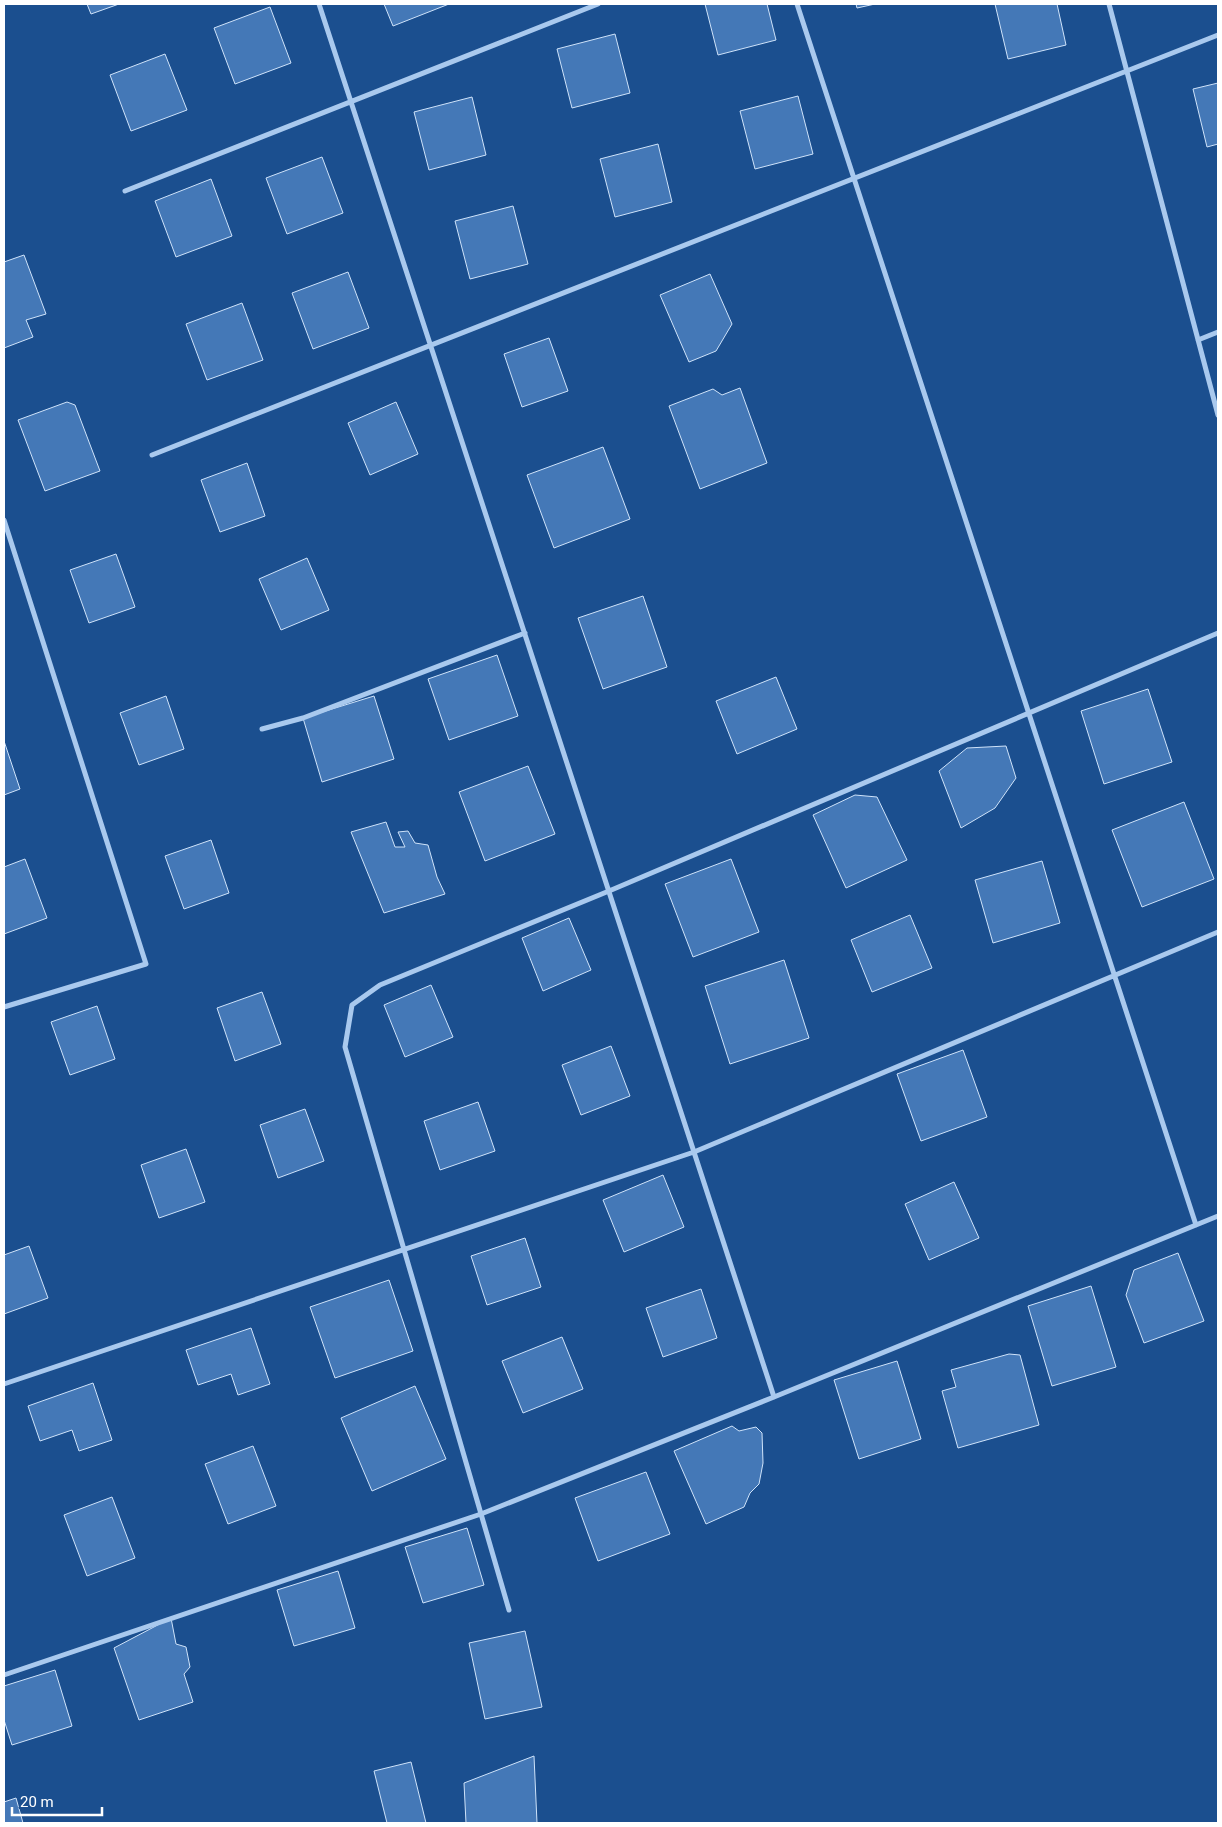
<svg xmlns="http://www.w3.org/2000/svg" width="1222" height="1827" font-family="Roboto,sans-serif">
	<rect width="100%" height="100%" fill="#1b4f8f"/>
	<path fill="#4478b7" stroke="#cfe3fa" d="M87,4h32l-28,10z
		M384,4h65l-56,22z
		M705,4h62l9,36 -58,15z
		M856,4h19l-18,4z
		M995,4h62l9,41 -58,14z
		M270,7l21,56 -56,21 -21,-56z
		M615,34l15,59 -58,15 -15,-59z
		M165,54l22,56 -56,21 -21,-56z
		M1218,83v61l-11,3 -14,-58z
		M798,96l15,58 -58,15 -15,-58z
		M472,97l14,58 -57,15 -15,-58z
		M658,144l14,58 -57,15 -15,-58z
		M322,157l21,56 -56,21 -21,-56z
		M211,179l21,57 -56,21 -21,-56z
		M513,206l15,58 -58,15 -15,-58z
		M24,255l22,59 -20,6 7,17 -29,11v-86z
		M348,272l21,56 -56,21 -21,-56z
		M710,274l22,50 -16,27 -27,11 -29,-67z
		M242,303l21,57 -56,20 -21,-56z
		M549,338l19,53 -46,16 -18,-53z
		M740,388l27,75 -67,26 -31,-83 44,-17 9,6z
		M67,402l8,3 25,66 -55,20 -27,-71z
		M396,402l22,52 -48,21 -22,-52z
		M603,447l27,72 -76,29 -27,-73z
		M247,463l18,53 -45,16 -19,-52z
		M116,554l19,53 -46,16 -19,-53z
		M307,558l22,52 -48,20 -22,-51z
		M643,596l24,71 -64,22 -25,-71z
		M497,655l21,61 -69,24 -21,-61z
		M776,677l21,52 -60,25 -21,-53z
		M1148,689l24,73 -68,22 -23,-73z
		M166,696l18,53 -45,16 -19,-52z
		M374,696l20,63 -72,23 -19,-64z
		M4,741l16,48 -16,6z
		M1006,746l10,32 -21,30 -34,20 -22,-57 28,-23z
		M528,766l27,68 -70,27 -26,-69z
		M855,795l22,2 30,63 -61,28 -33,-73z
		M1184,802l30,77 -72,28 -30,-77z
		M386,822l9,25h10l-7,-15 10,-1 7,12 13,2 9,32 8,17 -61,19 -33,-81z
		M211,840l18,53 -45,16 -19,-53z
		M25,859l22,59 -43,16v-67z
		M731,859l28,73 -66,25 -28,-73z
		M1042,861l18,62 -67,20 -18,-63z
		M910,915l22,53 -60,24 -21,-52z
		M569,918l22,52 -48,21 -21,-53z
		M784,960l25,78 -79,26 -25,-78z
		M431,985l22,52 -48,20 -21,-52z
		M262,992l19,52 -46,17 -18,-53z
		M97,1006l18,53 -45,16 -19,-53z
		M611,1046l19,50 -49,19 -19,-50z
		M963,1050l24,67 -66,24 -24,-67z
		M478,1102l17,49 -55,19 -16,-49z
		M305,1109l19,52 -46,17 -18,-53z
		M186,1149l19,53 -46,16 -18,-53z
		M663,1175l21,52 -60,25 -21,-52z
		M954,1182l25,56 -50,22 -24,-56z
		M525,1238l16,49 -54,18 -16,-49z
		M29,1246l19,52 -44,16v-59z
		M1178,1253l26,68 -60,22 -18,-48 8,-25z
		M389,1280l24,71 -78,27 -25,-71z
		M1091,1286l25,81 -64,19 -24,-80z
		M701,1289l16,49 -54,19 -17,-49z
		M251,1328l19,56 -32,11 -7,-21 -33,11 -12,-35z
		M562,1337l21,52 -60,24 -21,-52z
		M1009,1354l11,1 19,70 -81,23 -16,-57 14,-4 -5,-17z
		M897,1361l24,78 -62,20 -25,-79z
		M93,1383l19,57 -33,11 -7,-21 -32,11 -12,-35z
		M415,1386l31,73 -74,32 -31,-73z
		M732,1426l7,5 17,-4 6,6 1,30 -4,21 -9,9 -6,14 -38,17 -32,-73z
		M253,1446l23,60 -48,18 -23,-60z
		M646,1472l24,62 -72,27 -23,-63z
		M112,1497l23,61 -48,18 -23,-61z
		M467,1528l17,57 -61,18 -18,-56z
		M338,1571l17,57 -61,18 -17,-56z
		M171,1618l5,26 10,3 4,20 -6,7 9,28 -54,18 -25,-72z
		M525,1631l17,76 -57,12 -16,-76z
		M55,1670l17,56 -60,19 -8,-25v-34z
		M534,1756l3,67h-71l-2,-40z
		M411,1762l15,61h-39l-13,-52z
		M16,1798l7,25h-19v-21z"/>
	<g fill="none" stroke-linecap="round" stroke-linejoin="round">
		<path stroke="#a9c9ee" stroke-width="5" d="M319,4l455,1393
			M797,4l399,1221
			M1109,4l109,411
			M125,191l473,-187
			M1198,340l20,-8
			M152,455l1066,-420
			M4,520l142,444 -142,43
			M262,729l41,-11 222,-85
			M4,1384l690,-232 524,-220
			M509,1610l-164,-563 7,-42 28,-20 229,-94 609,-258
			M4,1675l477,-161 293,-117 444,-181"/>
	</g>
	<rect width="1222" height="1827" fill="none" stroke="#ffffff" stroke-width="10"/>
	<path d="M12 1807v8h90v-8" fill="none" stroke="#ffffff" stroke-width="2.5"/>
	<text x="20" y="1807" font-size="15" fill="#ffffff" stroke="#1b4f8f" stroke-width="4" paint-order="stroke">20 m</text>
</svg>
